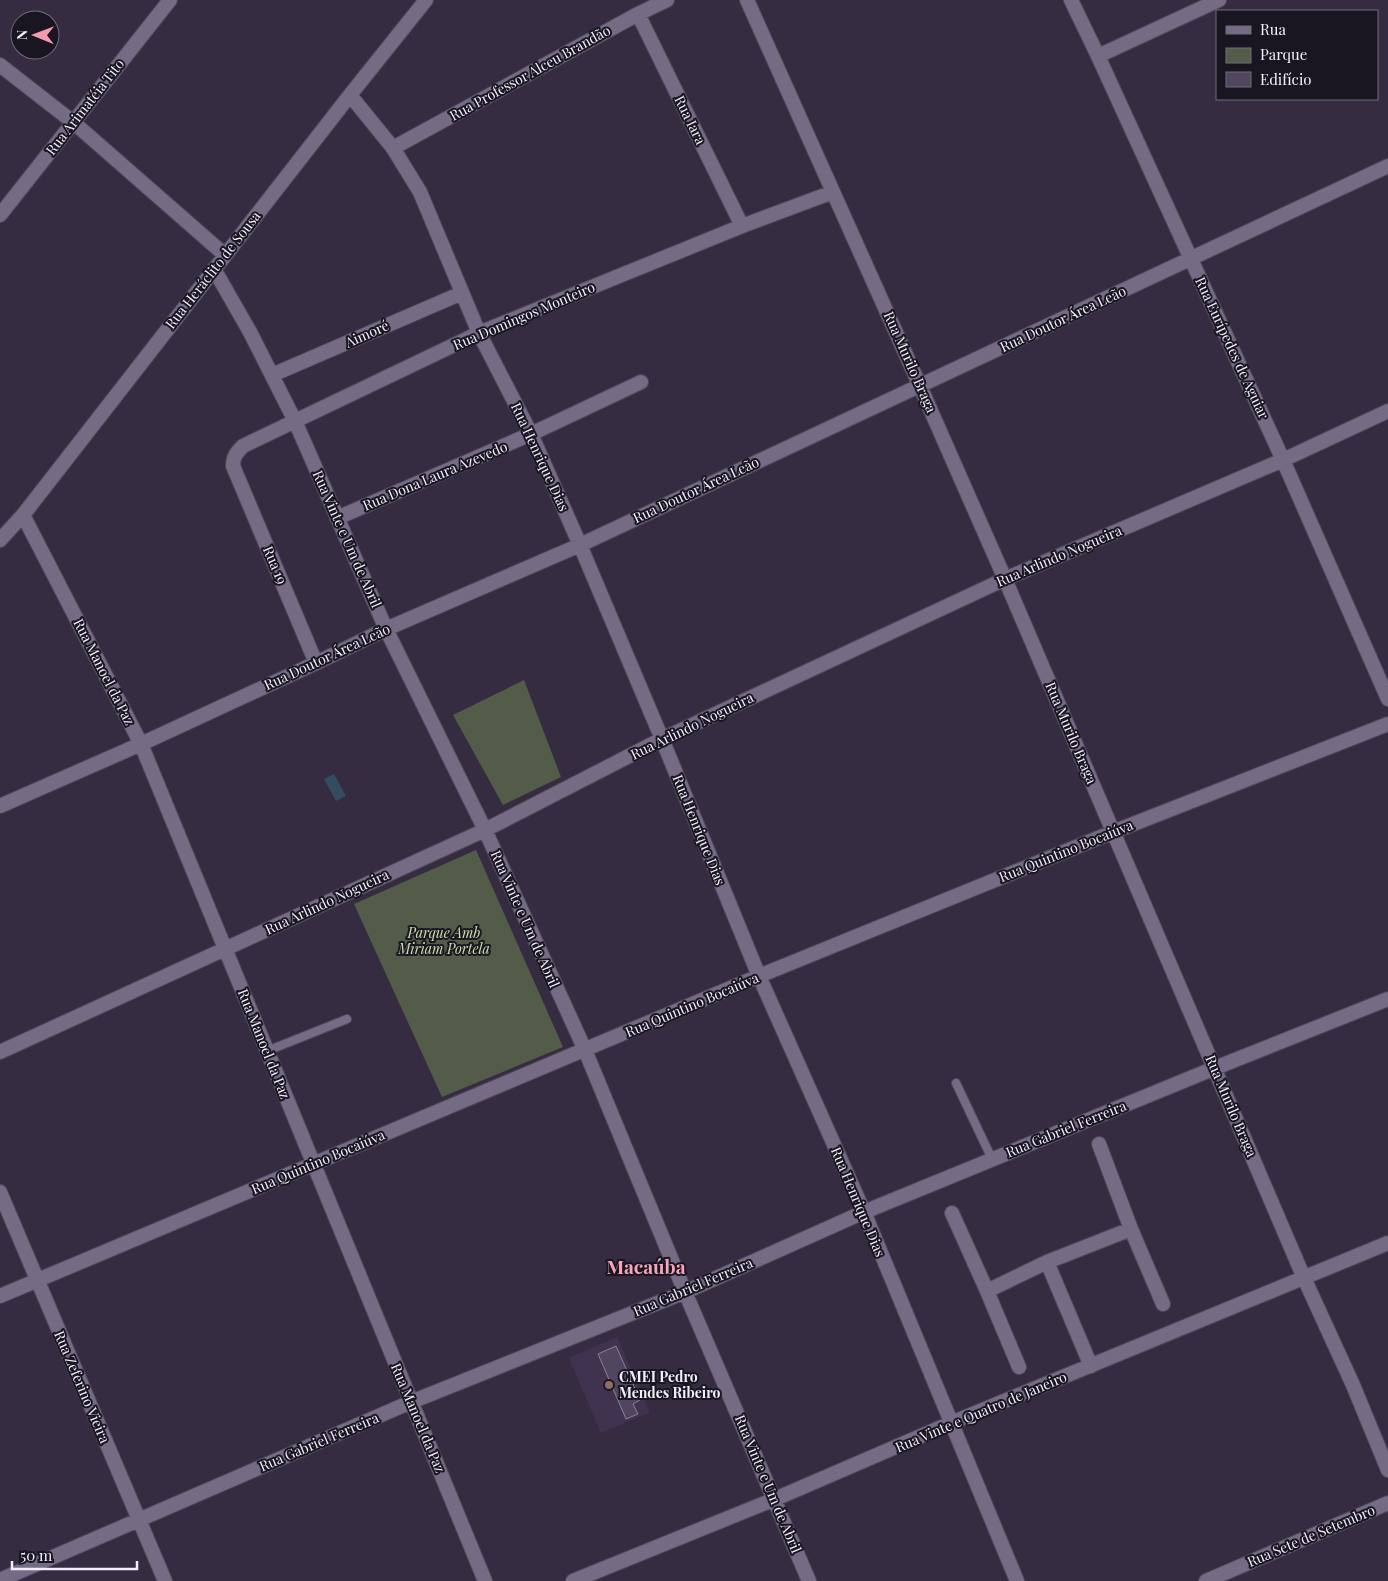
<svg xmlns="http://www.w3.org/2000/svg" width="1388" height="1581" font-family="'Playfair Display',serif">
	<rect width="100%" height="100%" fill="#352c42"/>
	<path fill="#3f3350" d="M617,1337l33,75 -49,21 -32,-75z"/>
	<path fill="#535c48" d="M524,680l37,97 -58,28 -50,-90z
		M476,850l87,197 -121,50 -88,-193z"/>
	<path fill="#354b60" d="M334,774l12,22 -10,5 -12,-22z"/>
	<path fill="#50475f" stroke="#8a809b" d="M616,1346l24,54 -7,4 5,10 -12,5 -28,-65z"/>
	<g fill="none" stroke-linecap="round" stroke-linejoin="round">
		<g stroke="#50485b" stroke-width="10">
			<path id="service" d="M267,1051l80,-32
				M956,1083l36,76"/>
		</g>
		<g stroke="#50485b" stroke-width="16">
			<path id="minor" d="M747,0l173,386 85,193 299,699 49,107 35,85
				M1071,0l27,56 185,404 105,239
				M638,14l104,212
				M1098,56l121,-56
				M0,65l73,57 152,133
				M350,95l43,53 27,44 59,141 52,101 49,111 82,194 97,237 105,236 153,369
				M393,148l245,-134 29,-14
				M0,215l170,-215
				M214,269l36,63 45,89 91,208 99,201 100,220 100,242 124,289
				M272,375l190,-82
				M23,515l118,229 344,837
				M337,518l194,-84 110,-52
				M0,540l23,-25 327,-420 76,-95
				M316,663l-83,-197c0,-9 3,-13 10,-20l236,-113 263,-107 91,-34
				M0,806l141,-62 175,-81 70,-34 194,-84 808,-379
				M0,1052l485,-222 177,-91 343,-160 278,-119 105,-49
				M1099,1144l32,85 32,75
				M0,1192l165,389
				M952,1213l35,78 60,-29
				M987,1291l32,76
				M0,1296l759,-320 354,-144 275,-108
				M1091,1366l-44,-104 84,-33
				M0,1580l411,-178 274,-110 179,-80 351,-144 173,-69
				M573,1581l202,-82 176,-76 437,-180
				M1206,1581l182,-78"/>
		</g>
		<use href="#service" stroke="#756b85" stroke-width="8"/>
		<use href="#minor" stroke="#756b85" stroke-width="14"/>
	</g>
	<circle fill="#8d6e63" stroke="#1a1621" stroke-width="2" cx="609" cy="1385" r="5"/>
	<g text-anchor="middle" stroke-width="4" stroke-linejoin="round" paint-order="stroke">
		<g font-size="14" fill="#f3eefd" stroke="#1a1621">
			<text transform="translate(530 73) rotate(-29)" y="5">Rua Professor Alceu Brandão</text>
			<text transform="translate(85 107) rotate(-52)" y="5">Rua Arimatéia Tito</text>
			<text transform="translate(690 120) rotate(64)" y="5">Rua Iara</text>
			<text transform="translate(213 270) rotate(-52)" y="5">Rua Heráclito de Sousa</text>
			<text transform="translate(524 316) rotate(-23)" y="5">Rua Domingos Monteiro</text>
			<text transform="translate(1063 319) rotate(-25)" y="5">Rua Doutor Área Leão</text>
			<text transform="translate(367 334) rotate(-24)" y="5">Aimoré</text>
			<text transform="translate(1232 348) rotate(65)" y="5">Rua Eurípedes de Aguiar</text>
			<text transform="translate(910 362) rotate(66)" y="5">Rua Murilo Braga</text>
			<text transform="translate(540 457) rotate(65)" y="5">Rua Henrique Dias</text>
			<text transform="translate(435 476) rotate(-23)" y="5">Rua Dona Laura Azevedo</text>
			<text transform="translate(696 490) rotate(-25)" y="5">Rua Doutor Área Leão</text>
			<text transform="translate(347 539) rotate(66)" y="5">Rua Vinte e Um de Abril</text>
			<text transform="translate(1059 556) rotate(-23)" y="5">Rua Arlindo Nogueira</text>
			<text transform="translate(275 565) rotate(67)" y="5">Rua 19</text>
			<text transform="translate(327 657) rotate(-25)" y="5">Rua Doutor Área Leão</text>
			<text transform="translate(104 672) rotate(63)" y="5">Rua Manoel da Paz</text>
			<text transform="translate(692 726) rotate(-26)" y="5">Rua Arlindo Nogueira</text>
			<text transform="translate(1071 733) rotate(67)" y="5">Rua Murilo Braga</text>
			<text transform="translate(699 830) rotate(68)" y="5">Rua Henrique Dias</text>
			<text transform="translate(1066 851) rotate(-22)" y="5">Rua Quintino Bocaiúva</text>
			<text transform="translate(327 902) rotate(-25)" y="5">Rua Arlindo Nogueira</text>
			<text transform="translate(525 919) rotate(66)" y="5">Rua Vinte e Um de Abril</text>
			<text transform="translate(692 1005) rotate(-23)" y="5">Rua Quintino Bocaiúva</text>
			<text transform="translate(264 1044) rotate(68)" y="5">Rua Manoel da Paz</text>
			<text transform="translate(1231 1106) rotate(67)" y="5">Rua Murilo Braga</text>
			<text transform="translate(1066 1129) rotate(-22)" y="5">Rua Gabriel Ferreira</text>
			<text transform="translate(318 1162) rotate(-23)" y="5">Rua Quintino Bocaiúva</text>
			<text transform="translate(858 1202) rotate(67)" y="5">Rua Henrique Dias</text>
			<text transform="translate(693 1287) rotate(-23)" y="5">Rua Gabriel Ferreira</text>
			<text transform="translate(82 1387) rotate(67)" y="5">Rua Zeferino Vieira</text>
			<text transform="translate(981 1412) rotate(-23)" y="5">Rua Vinte e Quatro de Janeiro</text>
			<text transform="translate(418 1418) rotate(67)" y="5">Rua Manoel da Paz</text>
			<text transform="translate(319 1442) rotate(-23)" y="5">Rua Gabriel Ferreira</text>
			<text transform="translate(768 1484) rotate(67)" y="5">Rua Vinte e Um de Abril</text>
			<text transform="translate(1311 1536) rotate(-23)" y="5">Rua Sete de Setembro</text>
		</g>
		<g font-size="14" font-style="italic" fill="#c9e0ab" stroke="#1a1621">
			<text x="444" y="938">Parque Amb<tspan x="444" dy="16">Miriam Portela</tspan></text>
		</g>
		<g font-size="14" font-weight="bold" fill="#f3eefd" stroke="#1a1621" text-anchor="start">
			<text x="619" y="1382">CMEI Pedro<tspan x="619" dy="16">Mendes Ribeiro</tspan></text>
		</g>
		<g font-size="19" font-weight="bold" fill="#f7a5ba" stroke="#1a1621">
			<text x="646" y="1274">Macaúba</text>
		</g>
	</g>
	<rect x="1216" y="10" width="162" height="90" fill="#1a1621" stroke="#716c79"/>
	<rect x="1226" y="26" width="25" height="8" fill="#756b85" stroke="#716c79"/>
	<text x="1260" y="35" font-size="15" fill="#f3eefd">Rua</text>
	<rect x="1226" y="48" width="25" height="15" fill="#535c48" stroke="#716c79"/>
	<text x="1260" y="60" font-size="15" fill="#f3eefd">Parque</text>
	<rect x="1226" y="72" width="25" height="15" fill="#50475f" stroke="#716c79"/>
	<text x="1260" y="85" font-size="15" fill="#f3eefd">Edifício</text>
	<g transform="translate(35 35) rotate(271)"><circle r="24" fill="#1a1621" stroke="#716c79"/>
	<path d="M0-4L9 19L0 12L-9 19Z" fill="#f29ab0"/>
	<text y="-8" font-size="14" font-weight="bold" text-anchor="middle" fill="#f3eefd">N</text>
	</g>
	<path d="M12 1561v8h125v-8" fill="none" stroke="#f3eefd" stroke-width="2.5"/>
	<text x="20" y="1561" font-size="15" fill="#f3eefd" stroke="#1a1621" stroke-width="4" paint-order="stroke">50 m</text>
</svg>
